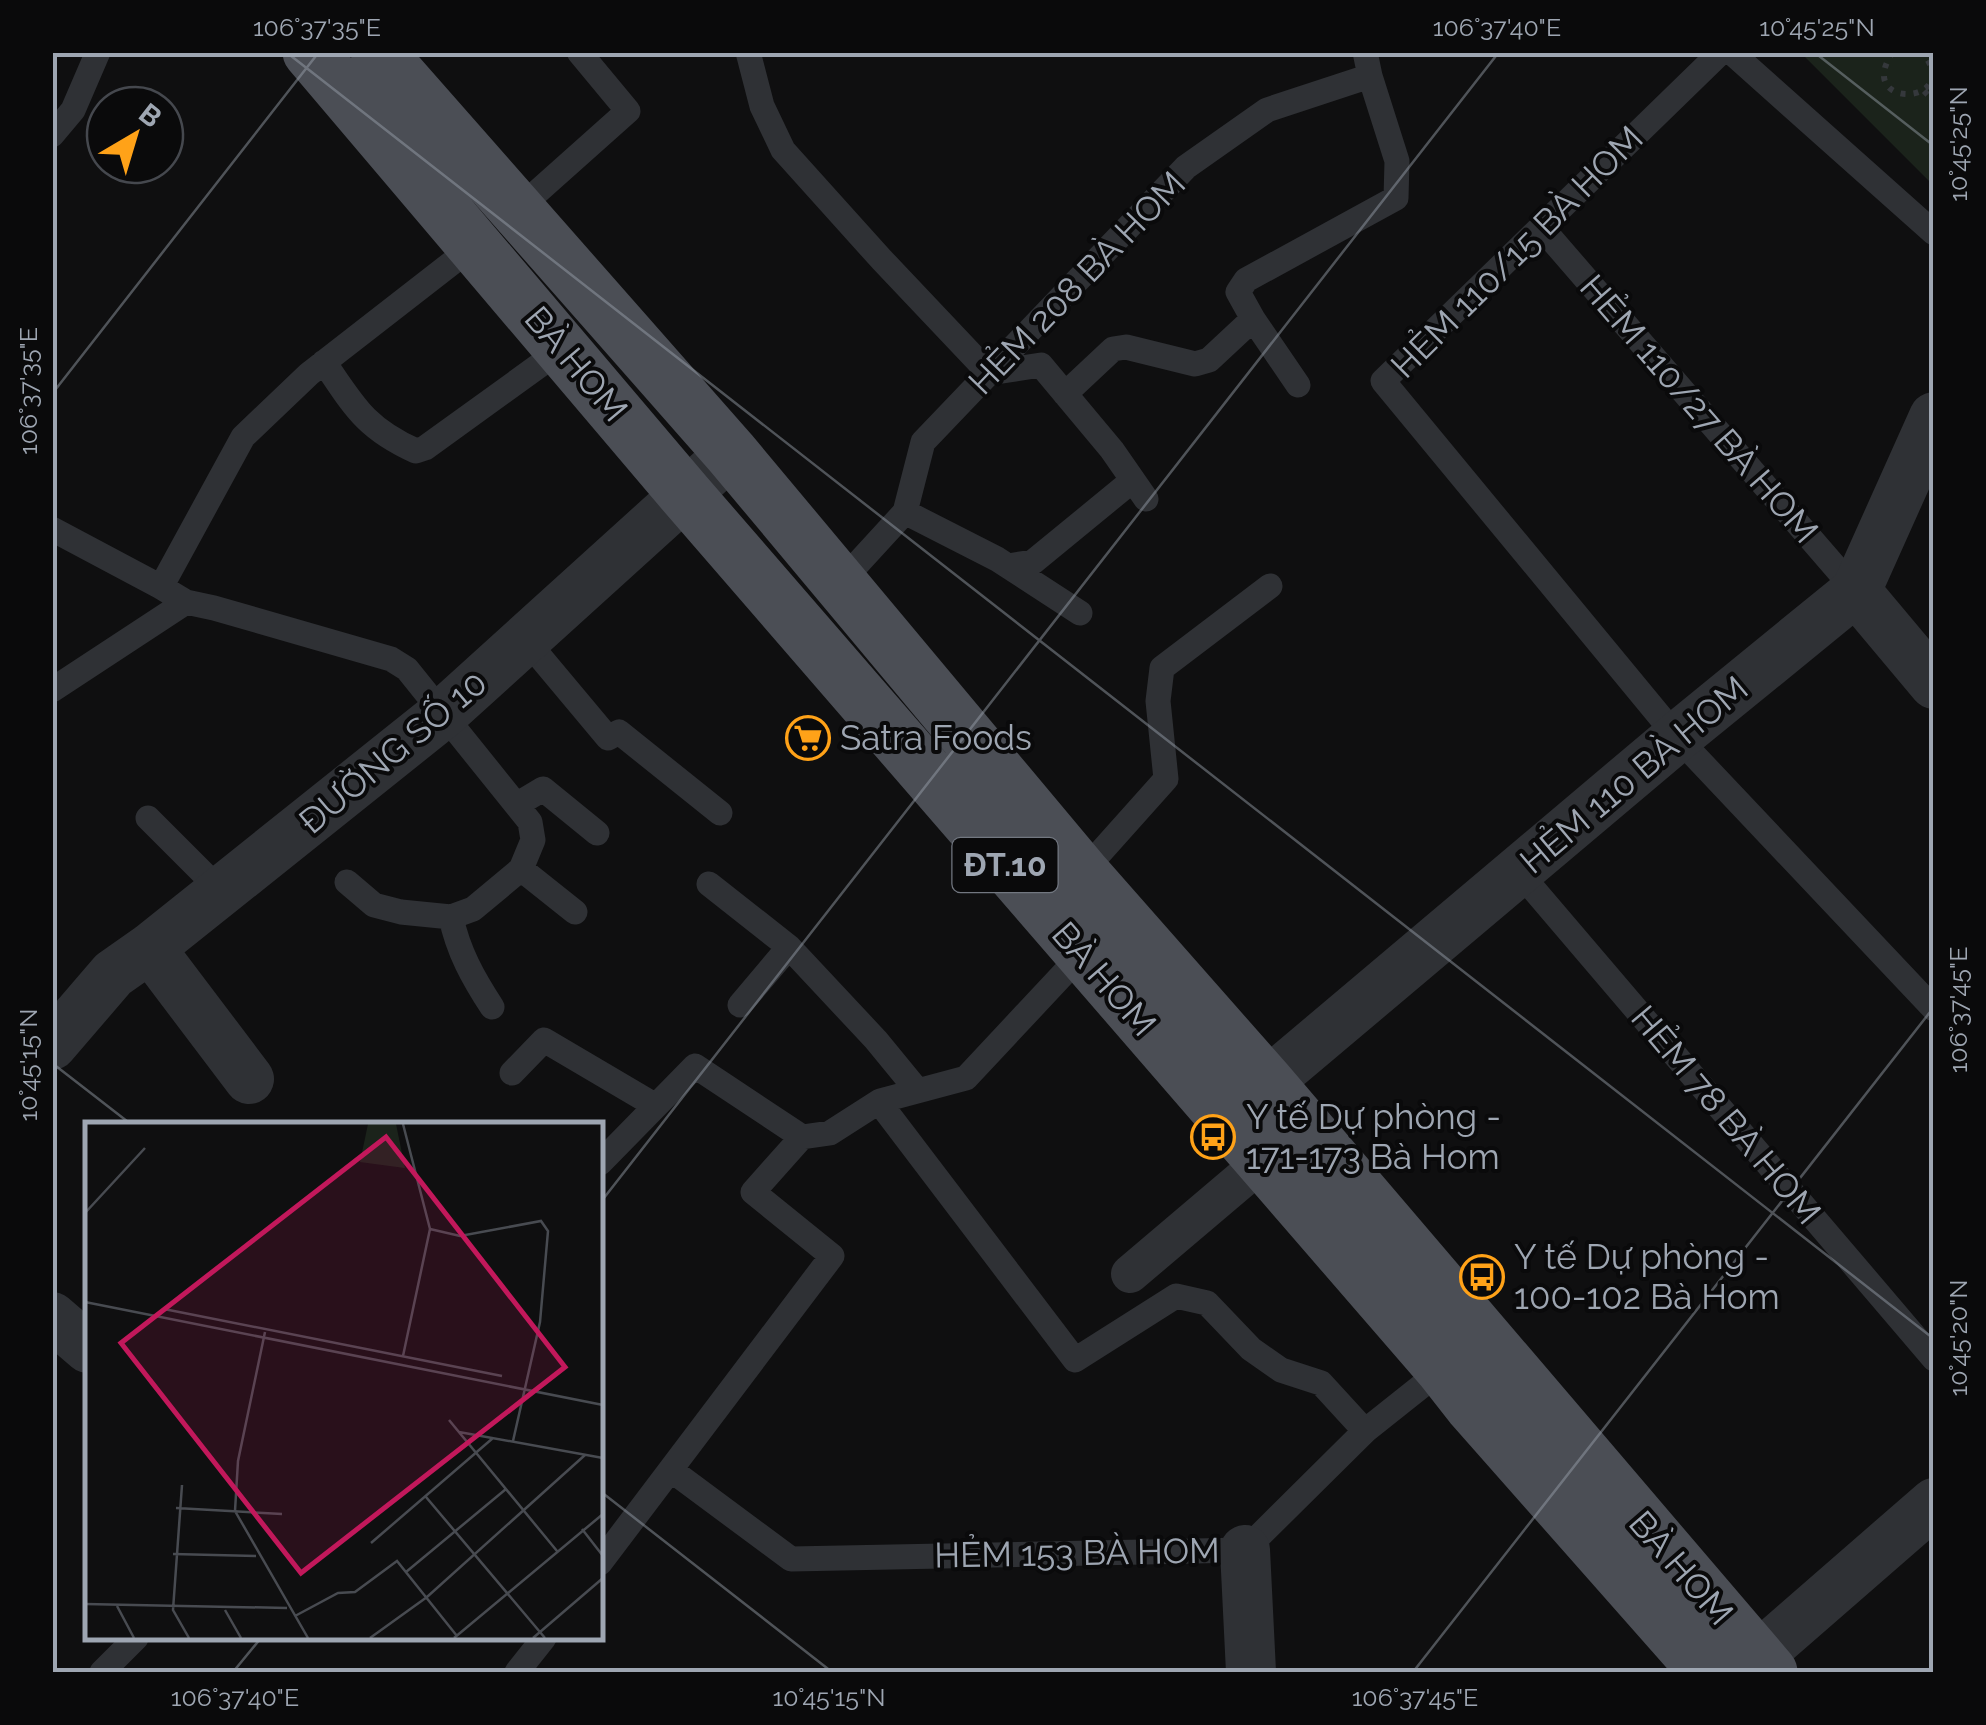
<svg xmlns="http://www.w3.org/2000/svg" width="1986" height="1725" font-family="Raleway,sans-serif">
	<rect width="100%" height="100%" fill="#0f0f10"/>
	<path fill="#1b231b" d="M1801,53h132v132z"/>
	<g fill="none" stroke-linecap="round" stroke-linejoin="round">
		<path stroke="#35383c" stroke-width="6" stroke-dasharray="5 8" stroke-linecap="butt" d="M1893,52c-41,59 73,53 29,0
			M1924,91l10,10"/>
		<path stroke="#2f3135" stroke-width="25" d="M748,52l14,54 21,44 99,110 107,113 52,-8 71,85 34,49
			M1721,52l-338,329 294,356 257,272
			M1731,52l203,181
			M52,135l21,-25 25,-58
			M517,210l111,-99 -49,-59
			M1541,227l315,364
			M1253,319l-15,-27 8,-12 150,-82 1,-37 -27,-85
			M324,362c30,44 41,66 92,89l9,-3 137,-99
			M1065,394l48,-45 13,-2 69,17 14,-4 44,-41 45,66
			M905,512l92,47 83,54
			M52,529l109,58
			M1008,566l25,-4 100,-82
			M839,584l66,-72 18,-70 263,-275 81,-57 103,-34 -5,-24
			M186,602l28,6 177,51 16,10 123,153 3,18 -12,29 -48,40 -22,8 -50,-5 -27,-7 -27,-23
			M526,640l82,98 11,-6 101,81
			M52,690l134,-88 -25,-15 82,-150 66,-63 166,-129
			M518,804l25,-15 54,44
			M148,818l73,73
			M521,869l54,43
			M1519,872l415,487
			M1082,873l84,-94 -8,-78 4,-33 108,-82
			M709,884l80,63 87,93 41,50
			M451,917c7,34 22,61 41,90
			M740,1005l49,-58
			M512,1073l32,-33 112,66
			M879,1102l196,258 101,-64 31,7 44,46 30,21 40,13 44,48
			M600,1163l95,-97 107,71 28,-4 50,-32 86,-23 116,-124
			M671,1470l120,89 454,-9 120,-119 78,-62
			M600,1563l232,-307 -79,-64 49,-55
			M102,1672l34,-34
			M517,1672l27,-34"/>
		<path stroke="#2f3135" stroke-width="38" d="M1130,1274l132,-112"/>
		<path stroke="#2f3135" stroke-width="50" d="M1856,591l78,93
			M150,948l99,131
			M52,1045l61,-71 37,-26 294,-235 287,-260
			M1267,1083l410,-346 179,-146 78,-174
			M52,1317l36,31
			M1245,1550l6,122
			M1740,1672l194,-169"/>
		<path stroke="#4b4e55" stroke-width="55" d="M310,52l376,443 757,874 29,37 235,266
			M378,52l353,401 351,420 185,210 503,589"/>
	</g>
	<path fill="none" stroke="#9ea6b2" stroke-width="2.5" stroke-opacity="0.45" d="M286,52l1648,1287M1814,52l120,94M52,394l267,-342M52,1063l80,62M600,1203l899,-1151M600,1491l232,181M233,1672l28,-34M1413,1672l521,-665"/>
	<defs>
		<g id="supermarket-ring" transform="scale(2.25)"><circle r="9.5" fill="#0a0a0b" stroke="#ffa218" stroke-width="1.5"/><path d="M-6-5.5h2.5l.6 2H6L4.5 2H-2.5L-4.4-4H-6ZM-1.5 3.2a1.3 1.3 0 1 0 .1 0ZM3 3.2a1.3 1.3 0 1 0 .1 0Z" fill="#ffa218"/></g>
		<g id="bus-ring" transform="scale(2.25)"><circle r="9.5" fill="#0a0a0b" stroke="#ffa218" stroke-width="1.5"/><path d="M-5-6H5V4H4V6H2V4H-2V6H-4V4H-5ZM-3.5-4V0h7V-4ZM-3.5 1.2v1.5H-2V1.2ZM2 1.2v1.5H3.5V1.2Z" fill="#ffa218"/></g>
	</defs>
	<g fill-rule="evenodd">
		<use href="#supermarket-ring" x="808" y="738"/>
		<use href="#bus-ring" x="1213" y="1137"/>
		<use href="#bus-ring" x="1482" y="1277"/>
	</g>
	<g text-anchor="middle" stroke-width="8" stroke-linejoin="round" paint-order="stroke">
		<rect fill="#0a0a0b" stroke="#727780" stroke-width="2.5" x="952.5" y="838" width="105" height="54" rx="8"/>
		<g font-size="32" font-weight="bold" fill="#9ea6b2">
			<text x="1005" y="876">ĐT.10</text>
		</g>
		<g font-size="35" fill="#9ea6b2" stroke="#0a0a0b">
			<text transform="translate(1517 252) rotate(-45)" y="12">HẺM 110/15 BÀ HOM</text>
			<text transform="translate(1077 283) rotate(-46)" y="12">HẺM 208 BÀ HOM</text>
			<text transform="translate(576 364) rotate(50)" y="12">BÀ HOM</text>
			<text transform="translate(1699 409) rotate(49)" y="12">HẺM 110/27 BÀ HOM</text>
			<text transform="translate(393 752) rotate(-40)" y="12">ĐƯỜNG SỐ 10</text>
			<text transform="translate(1634 775) rotate(-40)" y="12">HẺM 110 BÀ HOM</text>
			<text transform="translate(1104 979) rotate(49)" y="12">BÀ HOM</text>
			<text transform="translate(1726 1115) rotate(50)" y="12">HẺM 78 BÀ HOM</text>
			<text transform="translate(1077 1553) rotate(-1)" y="12">HẺM 153 BÀ HOM</text>
			<text transform="translate(1681 1568) rotate(49)" y="12">BÀ HOM</text>
		</g>
		<g font-size="35" fill="#9ea6b2" stroke="#0a0a0b" text-anchor="start">
			<text x="840" y="750">Satra Foods</text>
			<text x="1246" y="1129">Y tế Dự phòng -<tspan x="1246" dy="40">171-173 Bà Hom</tspan></text>
			<text x="1514" y="1269">Y tế Dự phòng -<tspan x="1514" dy="40">100-102 Bà Hom</tspan></text>
		</g>
	</g>
	<g transform="translate(85 1122)">
		<rect width="518" height="518" fill="#0f0f10"/>
		<path d="M283,2h28l9,44 -45,-6z" fill="#1b231b"/>
		<path fill="none" stroke="#484b51" stroke-width="2.5" d="M0,91l60,-65M345,107l30,7 81,-15 7,10 -8,91 -27,119M0,180l518,103M79,187l338,67M180,210l-27,129 -3,50 73,127M318,234l27,-127 -27,-105M364,298l108,131M374,310l144,26M97,363l-9,125 16,28M341,375l119,141M91,386l106,6M497,407l21,27M286,421l122,-105M88,432l83,2M321,450l100,-83M0,482l202,4M32,484l17,32M140,488l16,28M210,494l43,-23 17,-1 42,-31 60,75M285,516l57,-41 158,-142M369,516l149,-124M448,516l70,-60"/>
		<path fill="#c2185b" fill-opacity="0.15" stroke="#c2185b" stroke-width="5" d="M301,15l179,230 -264,206 -180,-230z"/>
		<rect width="518" height="518" fill="none" stroke="#9ea6b2" stroke-width="5"/>
	</g>
	<rect width="1986" height="1725" fill="none" stroke="#0a0a0b" stroke-width="110"/>
	<g transform="translate(135 135) rotate(38)"><circle r="48" fill="#0a0a0b" stroke="#45484e" stroke-width="2.5"/>
	<path d="M0-8L18 38L0 25L-18 38Z" fill="#ffa218"/>
	<text y="-15" font-size="28" font-weight="bold" text-anchor="middle" fill="#9ea6b2">B</text>
	</g>
	<rect x="55" y="55" width="1876" height="1615" fill="none" stroke="#9ea6b2" stroke-width="4"/>
	<g font-size="25" text-anchor="middle" fill="#9ea6b2">
		<text x="317" y="36">106°37'35"E</text>
		<text x="1497" y="36">106°37'40"E</text>
		<text x="1817" y="36">10°45'25"N</text>
		<text transform="translate(1958 144) rotate(-90)" y="9">10°45'25"N</text>
		<text transform="translate(28 391) rotate(-90)" y="9">106°37'35"E</text>
		<text transform="translate(1958 1010) rotate(-90)" y="9">106°37'45"E</text>
		<text transform="translate(28 1065) rotate(-90)" y="9">10°45'15"N</text>
		<text transform="translate(1958 1338) rotate(-90)" y="9">10°45'20"N</text>
		<text x="235" y="1706">106°37'40"E</text>
		<text x="829" y="1706">10°45'15"N</text>
		<text x="1415" y="1706">106°37'45"E</text>
	</g>
</svg>
